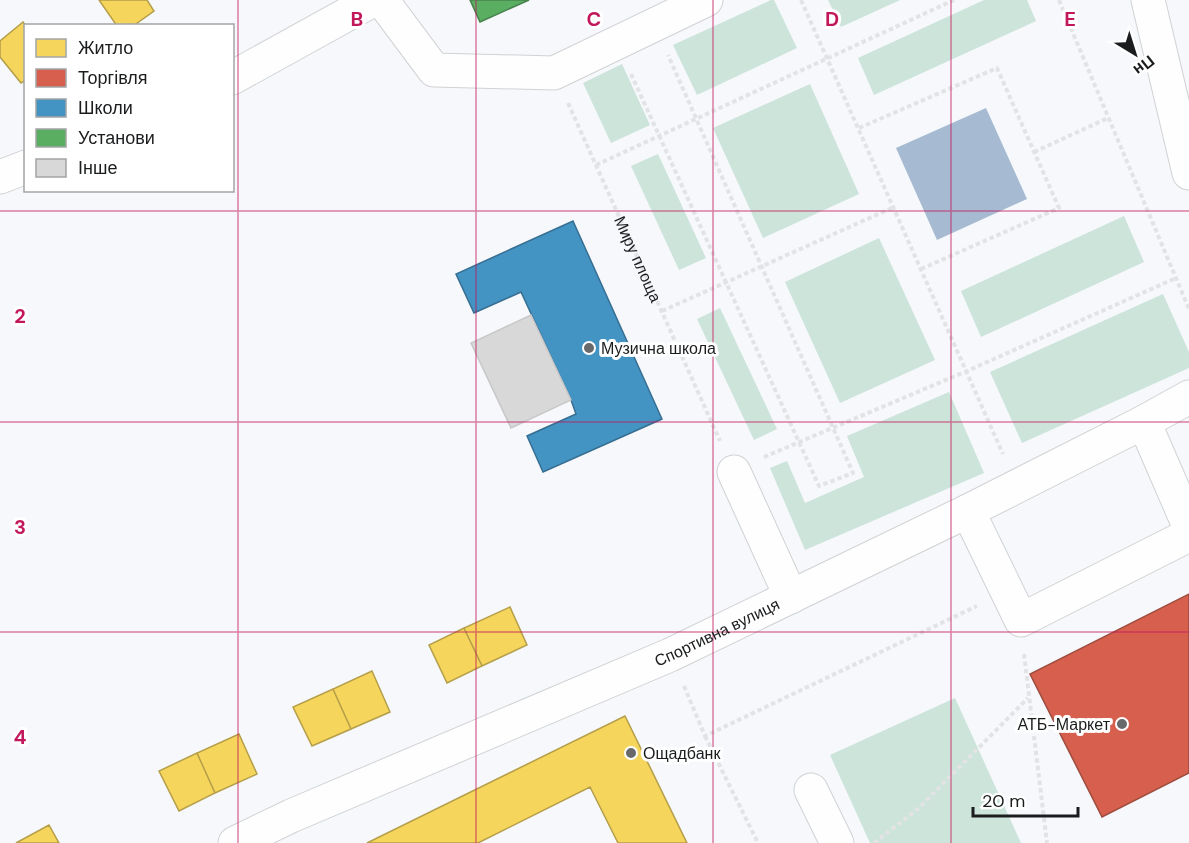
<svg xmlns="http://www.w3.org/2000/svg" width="1189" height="843" font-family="'DM Sans',sans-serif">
	<rect width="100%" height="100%" fill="#f6f8fb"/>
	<path fill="#cce4da" d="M771,0h3l23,48 -100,47 -24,-50z
		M828,0h72l-59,27z
		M984,0h43l9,21 -162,74 -16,-37z
		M622,64l28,61 -39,18 -28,-60z
		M810,84l49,110 -96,44 -50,-110z
		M658,154l48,104 -27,12 -48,-104z
		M1124,216l20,46 -163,75 -20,-46z
		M879,238l56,122 -95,43 -55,-121z
		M1163,294l26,58v16l-167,75 -32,-71z
		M720,308l57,121 -23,11 -57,-121z
		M949,392l35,81 -179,77 -35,-82 17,-7 18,42 59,-26 -17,-41z
		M955,698l66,145h-151l-40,-88z"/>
	<path fill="#a6bbd2" d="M986,108l41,91 -90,41 -41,-92z"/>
	<path fill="#f6d55c" stroke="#b49e49" stroke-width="1.5" d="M99,0h48l7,11 -21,15h-16z
		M23,22l3,4v54l-5,3 -21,-26v-16z
		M510,607l17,38 -45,21 -18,-38z
		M464,628l18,38 -35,17 -18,-38z
		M372,671l18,41 -39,17 -18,-40z
		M333,689l18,40 -39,17 -19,-39z
		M625,716l62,127h-69l-28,-56 -112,56h-111z
		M239,734l18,40 -42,19 -18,-40z
		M197,753l18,40 -36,18 -20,-40z
		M49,825l10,18h-43z"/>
	<path fill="#d6604d" stroke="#9e4c3f" stroke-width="1.5" d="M1189,594v179l-87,44 -72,-143z"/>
	<path fill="#4393c3" stroke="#376f92" stroke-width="1.5" d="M573,221l89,198 -119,53 -16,-36 49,-22 -5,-14 -50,-108 -47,21 -18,-39z"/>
	<path fill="#5aae61" stroke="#47824d" stroke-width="1.5" d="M470,0h59l-49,22z"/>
	<path fill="#d8d8d8" stroke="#c8c8c9" stroke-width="1.5" d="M531,315l40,85 -60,28 -40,-85z"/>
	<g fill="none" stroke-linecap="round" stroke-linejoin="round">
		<g stroke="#d0d2d3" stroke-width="35">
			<g id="minor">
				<path d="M1148,0l41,173"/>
				<path d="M232,78l141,-78 11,3 50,67 120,3 152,-73"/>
				<path d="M0,177l26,-10"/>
				<path d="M1144,422l45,104"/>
				<path d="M734,472l57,125"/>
				<path d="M968,511l53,109 168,-85"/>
				<path d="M811,790l26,53"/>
				<path id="s2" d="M235,843l56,-27 379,-161 298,-144 176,-89 45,-25"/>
			</g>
		</g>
		<g stroke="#e2e3e4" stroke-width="4" stroke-dasharray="4.5 3" stroke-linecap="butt">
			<path d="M801,0l202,454"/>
			<path d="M1059,0l130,309"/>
			<path d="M631,74l188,412 34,-13 -185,-418"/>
			<path id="s1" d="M568,103l152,338"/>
			<path d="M859,128l138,-60 62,140 -138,61"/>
			<path d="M1034,152l74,-34"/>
			<path d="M596,165l358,-165"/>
			<path d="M662,311l232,-104"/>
			<path d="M764,457l203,-86 209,-93"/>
			<path d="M1024,654l23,189"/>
			<path d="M684,686l21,50 272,-130"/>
			<path d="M705,736l53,107"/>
			<path d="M874,843l45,-35 109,-110"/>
		</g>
		<use href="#minor" stroke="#fefefe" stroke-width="33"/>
	</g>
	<path fill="none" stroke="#c2185b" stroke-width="1.5" stroke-opacity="0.55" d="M238,0v843M476,0v843M713,0v843M951,0v843M0,211h1189M0,422h1189M0,632h1189"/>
	<g fill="#67696b" stroke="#fff" stroke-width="2">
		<circle cx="589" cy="348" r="6"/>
		<circle cx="1122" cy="724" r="6"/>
		<circle cx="631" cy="753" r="6"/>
	</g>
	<g text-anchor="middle" stroke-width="6" stroke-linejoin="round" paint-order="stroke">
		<g font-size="16" fill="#1a1c1e" stroke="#fff">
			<text dy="6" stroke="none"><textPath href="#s1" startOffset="171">Миру площа</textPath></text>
			<text dy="6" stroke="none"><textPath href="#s2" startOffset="526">Спортивна вулиця</textPath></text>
		</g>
		<g font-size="16" fill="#1a1c1e" stroke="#fff" text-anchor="start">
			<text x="601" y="354">Музична школа</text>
			<text x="1110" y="730" text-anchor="end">АТБ-Маркет</text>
			<text x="643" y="759">Ощадбанк</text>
		</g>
	</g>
	<g font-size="20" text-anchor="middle" font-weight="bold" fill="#c2185b" stroke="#fff" stroke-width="6" stroke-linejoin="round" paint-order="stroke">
		<text x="357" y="26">B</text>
		<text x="594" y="26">C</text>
		<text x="832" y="26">D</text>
		<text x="1070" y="26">E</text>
		<text x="20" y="323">2</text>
		<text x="20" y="534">3</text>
		<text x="20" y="744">4</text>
	</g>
	<rect x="24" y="24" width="210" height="168" fill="#ffffff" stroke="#a3a4a5" stroke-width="1.5"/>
	<rect x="36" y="39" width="30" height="18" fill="#f6d55c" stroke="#a3a4a5" stroke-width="1.5"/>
	<text x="78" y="54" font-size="18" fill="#1a1c1e">Житло</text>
	<rect x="36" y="69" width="30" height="18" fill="#d6604d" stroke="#a3a4a5" stroke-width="1.5"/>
	<text x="78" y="84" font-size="18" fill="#1a1c1e">Торгівля</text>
	<rect x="36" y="99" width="30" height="18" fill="#4393c3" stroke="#a3a4a5" stroke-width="1.5"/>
	<text x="78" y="114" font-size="18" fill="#1a1c1e">Школи</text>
	<rect x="36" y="129" width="30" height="18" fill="#5aae61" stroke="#a3a4a5" stroke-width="1.5"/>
	<text x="78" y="144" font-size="18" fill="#1a1c1e">Установи</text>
	<rect x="36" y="159" width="30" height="18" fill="#d8d8d8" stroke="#a3a4a5" stroke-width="1.5"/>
	<text x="78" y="174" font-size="18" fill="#1a1c1e">Інше</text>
	<g transform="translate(1135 54) rotate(142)" stroke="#ffffff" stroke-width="4.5" paint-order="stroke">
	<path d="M0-4.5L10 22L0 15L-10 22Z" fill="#1a1c1e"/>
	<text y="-9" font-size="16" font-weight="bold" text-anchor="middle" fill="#1a1c1e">Пн</text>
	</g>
	<path d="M973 807v9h105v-9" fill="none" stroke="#1a1c1e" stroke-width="3"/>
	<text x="982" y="807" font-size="18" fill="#1a1c1e" stroke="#ffffff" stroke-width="4.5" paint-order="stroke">20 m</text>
</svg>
